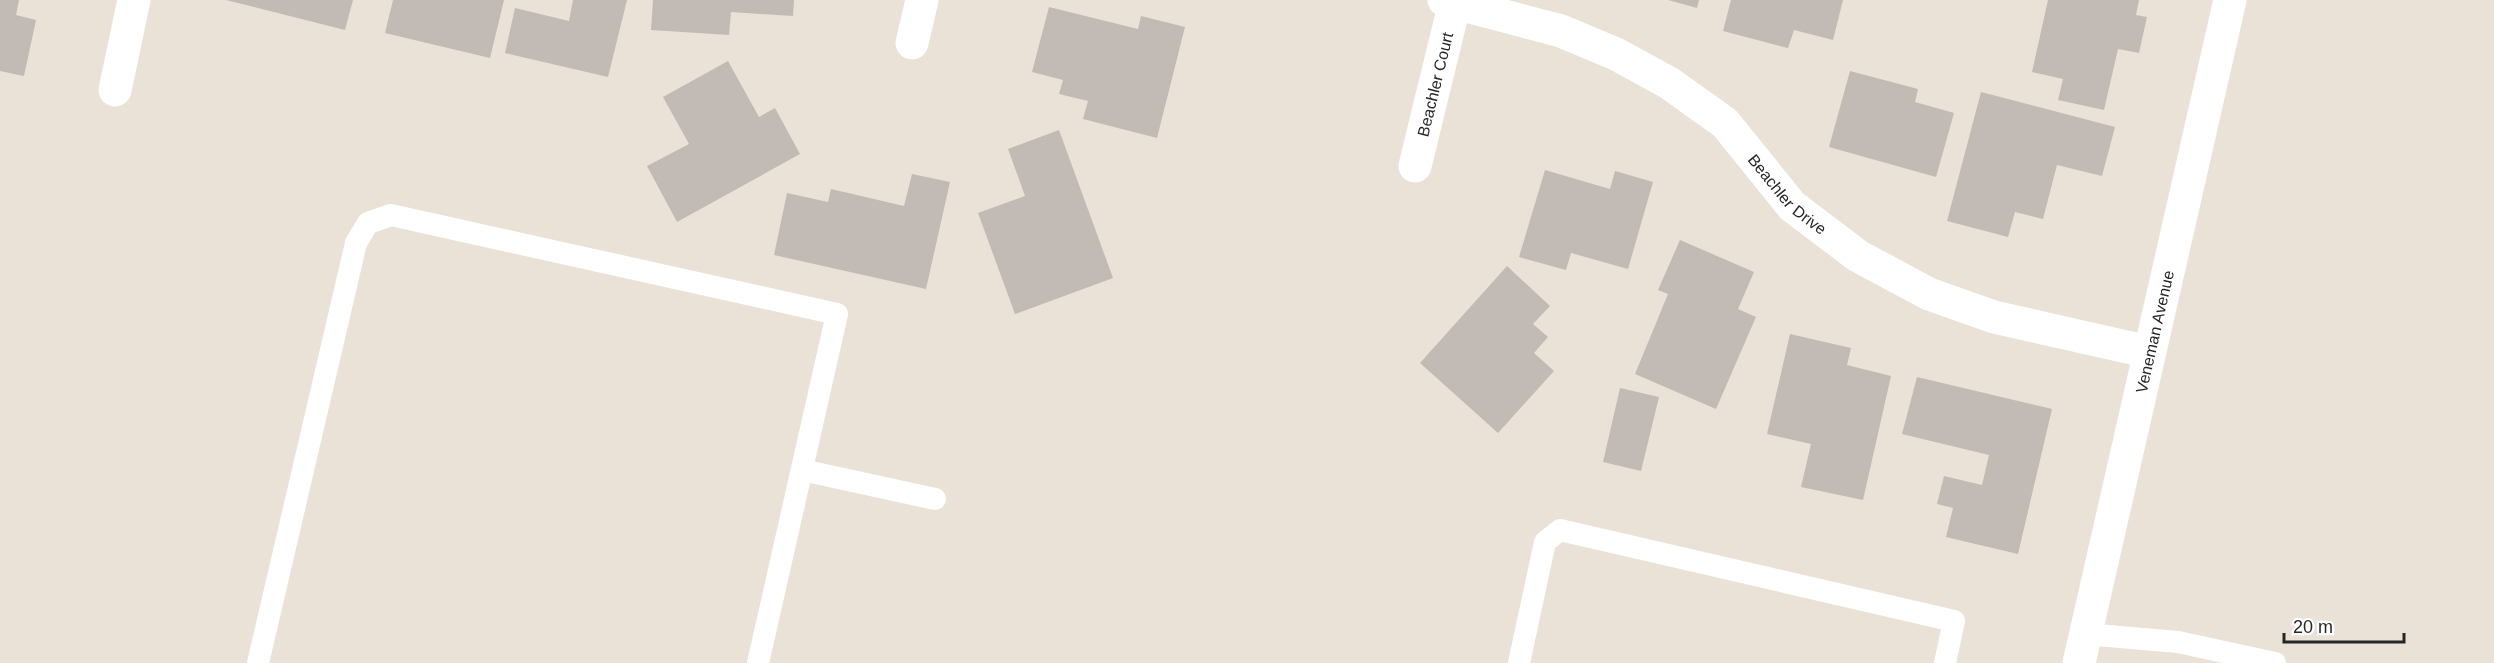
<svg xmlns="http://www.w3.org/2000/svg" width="2494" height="663" font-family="Arial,sans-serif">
	<rect width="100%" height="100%" fill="#eae1d7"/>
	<path fill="#c2bbb5" d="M0,0h19l-3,15 20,5 -12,56 -24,-5z
		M226,0h127l-8,30z
		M393,0h111l-14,58 -105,-25z
		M573,0h54l-19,77 -103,-24 10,-45 54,13z
		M653,0h141l-1,16 -62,-4 -2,23 -78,-5z
		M1668,0h31l-2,8z
		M1731,0h112l-10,40 -39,-10 -6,18 -65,-17z
		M2048,0h91l-3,15 11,2 -8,36 -21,-4 -14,61 -46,-10 5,-21 -31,-7z
		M1049,7l89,22 3,-13 44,11 -28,111 -74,-19 5,-18 -29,-7 4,-14 -31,-8z
		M728,61l31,56 16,-9 25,46 -123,68 -30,-56 42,-22 -26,-47z
		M1850,71l68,18 -3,13 39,11 -18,64 -107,-30z
		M1981,92l134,35 -13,49 -45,-11 -14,54 -28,-7 -7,25 -61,-16z
		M1059,130l54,148 -98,36 -37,-101 47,-17 -17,-47z
		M1545,170l65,19 5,-18 38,11 -25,87 -57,-16 -5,17 -47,-13z
		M912,174l38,8 -24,107 -152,-34 13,-62 41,9 3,-13 73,17z
		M1680,240l74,32 -16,37 18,8 -40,92 -81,-35 33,-80 -10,-4z
		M1507,266l43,40 -17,18 15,13 -14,16 20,18 -56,62 -78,-70z
		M1790,334l61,14 -4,17 44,11 -28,124 -62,-13 10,-43 -44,-10z
		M1917,377l135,32 -34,145 -72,-17 7,-29 -16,-4 7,-28 38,9 7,-30 -87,-21z
		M1620,388l39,9 -18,74 -38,-9z"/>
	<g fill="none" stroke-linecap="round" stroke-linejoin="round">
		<path stroke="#fff" stroke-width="22" d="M802,470l133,29
			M2085,634l93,8 97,21
			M258,663l98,-420 12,-20 23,-8 446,99 -79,349
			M1519,663l26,-121 15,-12 394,91 -9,42"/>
		<g stroke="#fff" stroke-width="33">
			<path id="s1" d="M1444,0l117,31 55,23 53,29 56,40 67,83 66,50 71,38 65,23 155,35"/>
			<path d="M912,43l10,-43"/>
			<path d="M115,90l19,-90"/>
			<path id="s2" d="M1415,166l40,-164"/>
			<path id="s3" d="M2079,663l151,-663"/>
		</g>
	</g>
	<g text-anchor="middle" stroke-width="4.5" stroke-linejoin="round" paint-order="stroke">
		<g font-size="16" fill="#272727" stroke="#fff">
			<text dy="6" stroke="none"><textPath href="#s2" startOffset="84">Beachler Court</textPath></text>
			<text dy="6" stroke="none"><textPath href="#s1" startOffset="405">Beachler Drive</textPath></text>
			<text dy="6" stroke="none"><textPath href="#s3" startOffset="340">Veneman Avenue</textPath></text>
		</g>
	</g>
	<path d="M2284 633v9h120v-9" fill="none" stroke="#272727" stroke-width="3"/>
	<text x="2293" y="633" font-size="18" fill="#272727" stroke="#ffffff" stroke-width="4.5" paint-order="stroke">20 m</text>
</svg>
